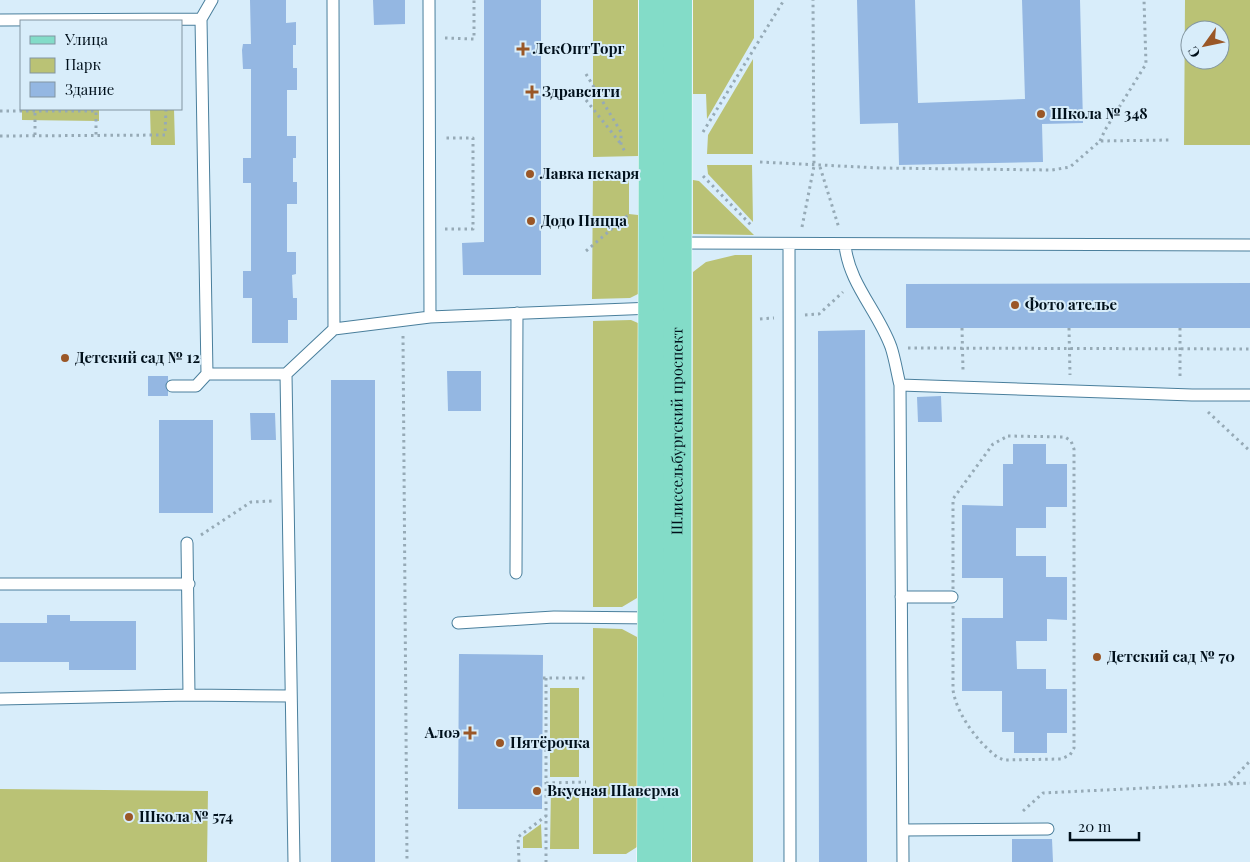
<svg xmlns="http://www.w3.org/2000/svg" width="1250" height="862" font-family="'Playfair Display',serif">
	<rect width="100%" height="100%" fill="#d8edfa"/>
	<path fill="#bac275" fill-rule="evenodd" d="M593,0h45v156l-45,1z
		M693,0h61v38l-47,81 -1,-25h-13z
		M1185,0h65v145h-66zM1190,30h30v30h-30z
		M753,59v95h-46l1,-19z
		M22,109h77v12l-77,-1z
		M150,109h24l1,36h-24z
		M707,165h45l1,57 -45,-48z
		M593,174l36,1v39l9,1v79l-8,4 -38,1z
		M693,180l6,1 55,54 -61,-1z
		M735,255h17l1,607h-61l1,-590 13,-10z
		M631,320l7,3 -1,275 -15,9h-29v-286z
		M593,628l29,1 15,8v210l-11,7h-33z
		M550,688h29v89h-29z
		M551,787h28v62h-29z
		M0,789l208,2 -1,71h-207z
		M541,824l1,24h-19v-11z"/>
	<path fill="#94b7e2" d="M250,0h36v23l10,-1v23h-3v23h4v22h-10v46h9v22h-3v24h4v22h-10v48h9v22l-4,1 1,23h4v22h-9v23h-36v-45h-9v-27h8v-88h-8v-25h8v-89h-8l-1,-19 1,-6h8z
		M373,0h32v24l-31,1z
		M484,0h57v275h-78l-1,-32 22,-1z
		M857,0h58l3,103 107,-4 -3,-99h58l3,123 -41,1 1,38 -144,3 -1,-42 -38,1z
		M1250,283v45h-344v-44z
		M865,330l2,532h-48l-1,-531z
		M447,371h34v40h-33z
		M148,376h20v20h-20z
		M331,380h44v482h-44z
		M941,396l1,26h-24l-1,-25z
		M250,413h25l1,27h-25z
		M159,420h54v93h-54z
		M1013,444h33v20h21v43h-21v21h-30v28h30v21h21v43l-20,-1v22h-31l1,28h29v20h21v44h-20v20h-33v-21h-12v-41h-40v-73h41v-40h-41v-73l41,1v-42h10z
		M47,615h23v6h66v49h-67v-8h-69v-39h47z
		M459,654l84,1 -1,154h-84z
		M1012,839h40l1,23h-41z"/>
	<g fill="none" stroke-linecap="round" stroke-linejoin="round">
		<g stroke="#4a7f9c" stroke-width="13">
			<path id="service" d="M212,0l-11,19 6,355h79
				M333,0l1,329
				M429,0l1,317
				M0,20l201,-1
				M677,243l573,2
				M789,245l1,617
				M845,245c4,39 33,66 46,102 4,12 6,26 9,38l292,10h58
				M900,385l3,477
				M172,386h24l11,-12
				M187,543l2,152 102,1
				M516,573l1,-260
				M0,584h189
				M901,597h51
				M458,623l96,-6 100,1
				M0,699l189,-4
				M903,830l145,-1
				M294,862l-8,-488 48,-45 96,-12 223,-9"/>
		</g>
		<g stroke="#fff" stroke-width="29">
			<g id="primary">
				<path d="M651,862l2,-862"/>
				<path id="s1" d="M677,862l1,-862"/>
			</g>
		</g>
		<path stroke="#96aab6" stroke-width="3" stroke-dasharray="2.5 4" stroke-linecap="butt" d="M445,38l29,1v-39
			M586,74l35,58v13l5,8
			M586,100l35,44
			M0,111h96v25
			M703,132l81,-132
			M35,135v-24
			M0,136l165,-1 1,-26
			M1100,141l5,-11 41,-66 -2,-64
			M760,162l120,6 172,2 18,-3 30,-26 69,-1
			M820,167l19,61
			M703,176l48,49
			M802,227l12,-61 -1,-166
			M445,229h28v-91h-27
			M586,251l42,-36
			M805,315l14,-1 24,-22
			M760,319l14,-1
			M962,328l1,42
			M1069,328l1,47
			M1180,328v49
			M403,336l4,526
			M908,348l342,1
			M1208,412l42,39
			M1008,436l57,1 6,4 3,8v299l-4,7 -9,4 -57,1 -7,-3c-20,-16 -40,-42 -44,-67v-191l40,-55z
			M201,535l50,-33 21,-1
			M543,678h43
			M546,678v184
			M546,783l40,-1
			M1229,783l21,-22
			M1023,811l20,-18 207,-10
			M519,862l-1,-25 28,-21"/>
		<use href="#service" stroke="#fff" stroke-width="11"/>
		<use href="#primary" stroke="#83dcc8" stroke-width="28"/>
	</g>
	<g fill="#9a5727" stroke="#d8edfa" stroke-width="2">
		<path d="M520.5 41.5h5v5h5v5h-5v5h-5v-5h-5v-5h5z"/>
		<path d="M529.5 84.5h5v5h5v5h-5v5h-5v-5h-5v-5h5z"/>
		<circle cx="1041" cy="114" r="5"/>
		<circle cx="530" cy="174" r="5"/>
		<circle cx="531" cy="221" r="5"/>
		<circle cx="1015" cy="305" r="5"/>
		<circle cx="65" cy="358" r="5"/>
		<circle cx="1097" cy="657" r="5"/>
		<path d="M467.5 725.5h5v5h5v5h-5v5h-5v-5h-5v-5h5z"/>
		<circle cx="500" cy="743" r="5"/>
		<circle cx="537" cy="791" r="5"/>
		<circle cx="129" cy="817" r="5"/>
	</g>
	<g text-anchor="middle" stroke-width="4" stroke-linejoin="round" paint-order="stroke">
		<g font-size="15" font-weight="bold" fill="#00101b" stroke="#d8edfa" text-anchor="start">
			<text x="533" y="54">ЛекОптТорг</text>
			<text x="542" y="97">Здравсити</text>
			<text x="1051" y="119">Школа № 348</text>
			<text x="540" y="179">Лавка пекаря</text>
			<text x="541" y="226">Додо Пицца</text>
			<text x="1025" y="310">Фото ателье</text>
			<text x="75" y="363">Детский сад № 12</text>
			<text x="1107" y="662">Детский сад № 70</text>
			<text x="460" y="738" text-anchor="end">Алоэ</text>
			<text x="510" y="748">Пятёрочка</text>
			<text x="547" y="796">Вкусная Шаверма</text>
			<text x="139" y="822">Школа № 574</text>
		</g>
		<g font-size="15" fill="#00101b" stroke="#d8edfa">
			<text dy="5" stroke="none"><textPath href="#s1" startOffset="431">Шлиссельбургский проспект</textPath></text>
		</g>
	</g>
	<rect x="20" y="20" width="162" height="90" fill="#d8edfa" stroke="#8295a1"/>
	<rect x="30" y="36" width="25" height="8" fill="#83dcc8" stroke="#8295a1"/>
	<text x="65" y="45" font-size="15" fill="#00101b">Улица</text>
	<rect x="30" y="58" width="25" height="15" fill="#bac275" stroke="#8295a1"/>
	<text x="65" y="70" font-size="15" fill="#00101b">Парк</text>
	<rect x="30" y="82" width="25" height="15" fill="#94b7e2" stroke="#8295a1"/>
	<text x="65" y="95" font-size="15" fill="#00101b">Здание</text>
	<g transform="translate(1205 45) rotate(237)"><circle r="24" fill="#d8edfa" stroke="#8295a1"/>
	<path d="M0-4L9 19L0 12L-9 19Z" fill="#9a5727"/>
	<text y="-8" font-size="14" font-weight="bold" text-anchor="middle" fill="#00101b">С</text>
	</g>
	<path d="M1070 832v8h69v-8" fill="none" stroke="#00101b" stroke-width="2.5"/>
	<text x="1078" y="832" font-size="15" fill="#00101b" stroke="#d8edfa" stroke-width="4" paint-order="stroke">20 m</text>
</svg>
